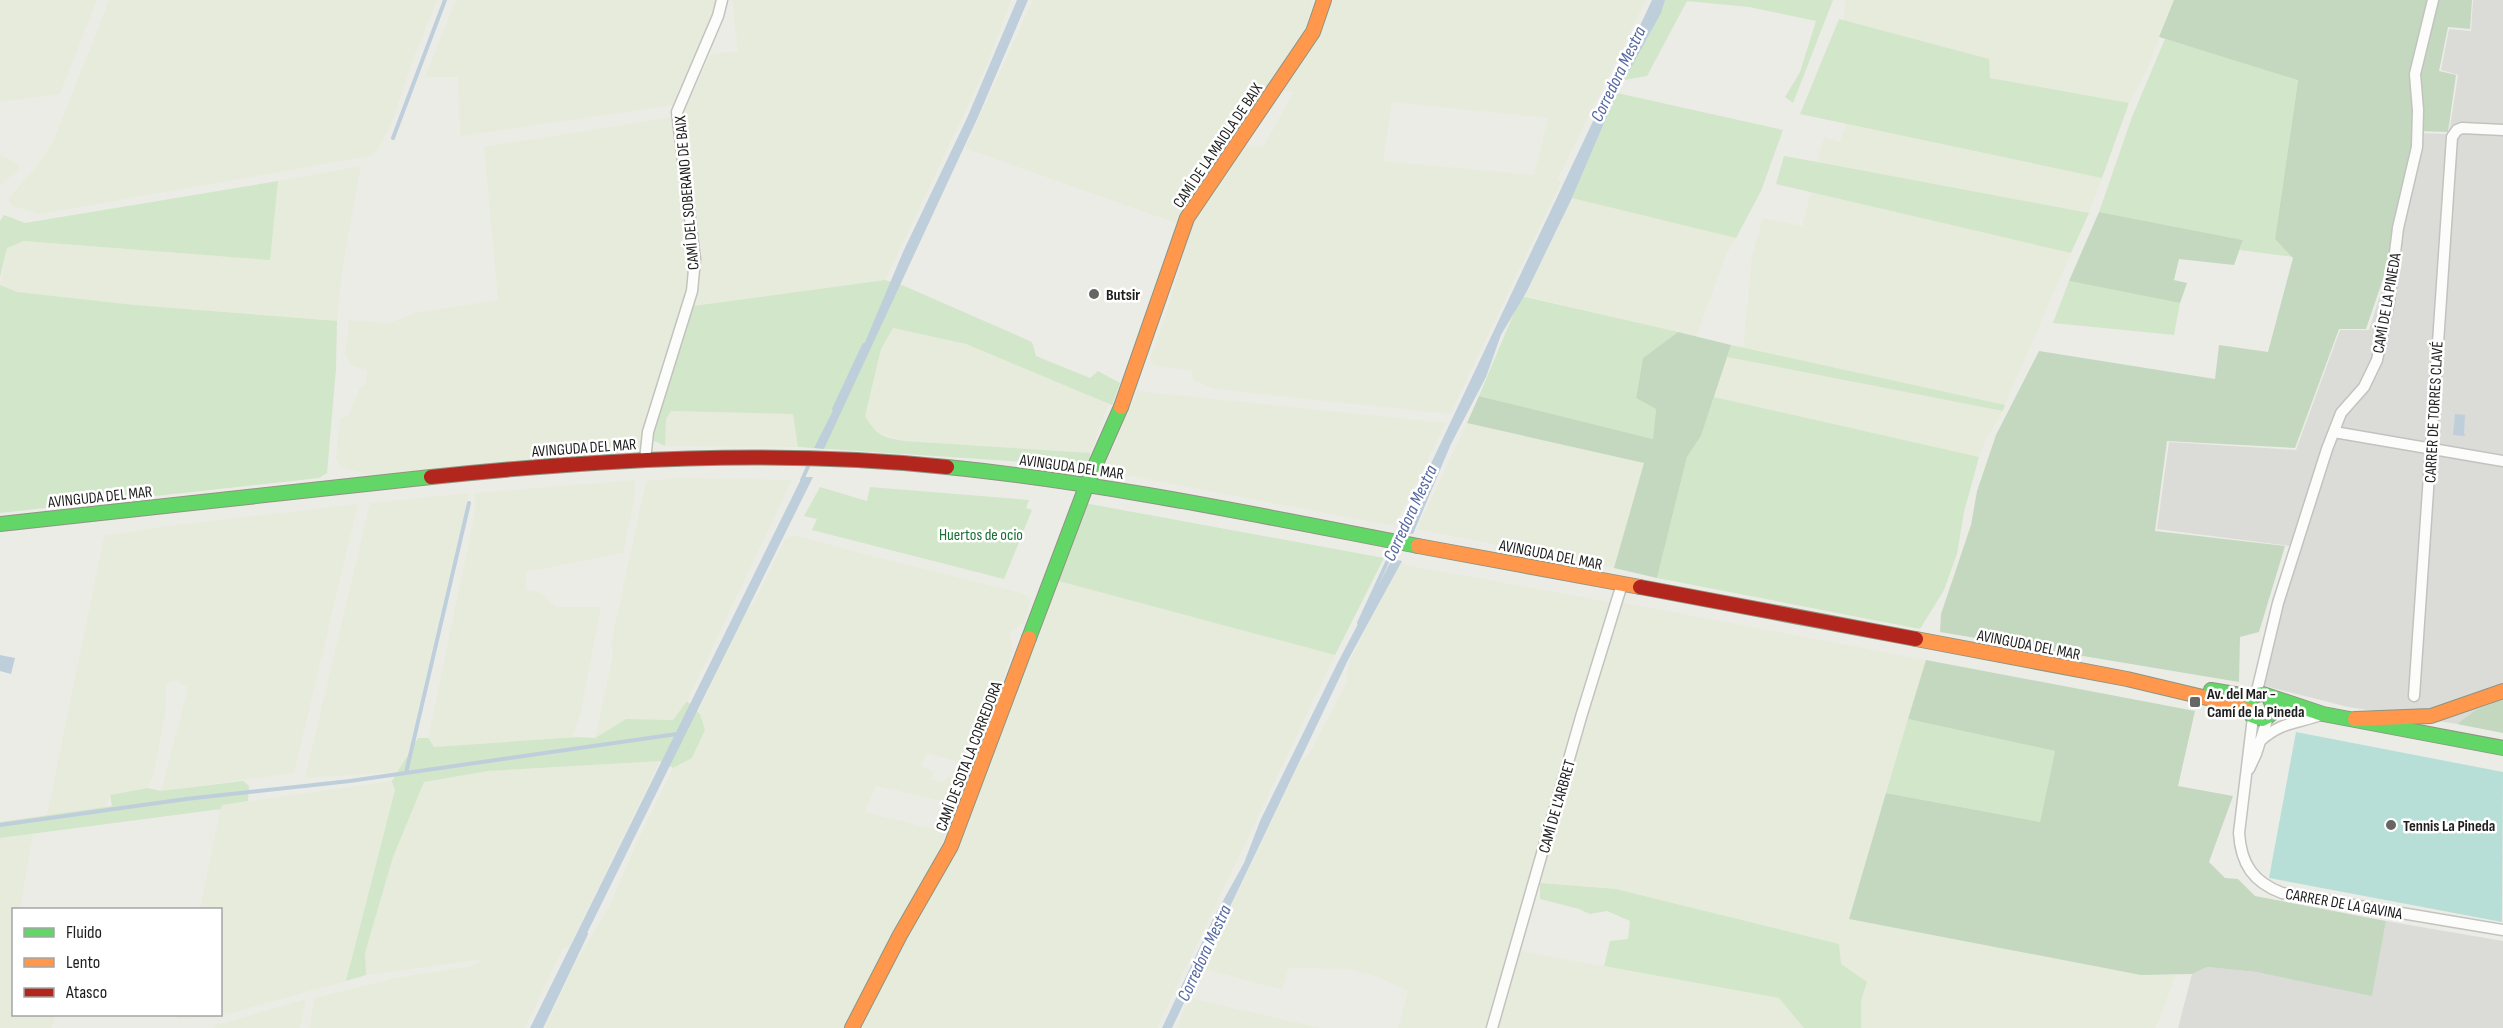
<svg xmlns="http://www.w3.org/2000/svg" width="2503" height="1028" font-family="'Sofia Sans Condensed',sans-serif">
	<rect width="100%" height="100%" fill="#ecece7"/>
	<path fill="#dbdbd8" d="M2473,0h30v694l-46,30 -109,-17 -95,-24 37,-137 -133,-17 12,-87 127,8 44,-120h29l16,-50 31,-147 33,1 9,-59 -17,-5 8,-41 22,2z
		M2386,921l117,20v87h-325l14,-54 15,-7 49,5 116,23z"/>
	<path fill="#e7ebdb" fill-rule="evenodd" d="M0,0h97l-37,94 -60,8z
		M109,0h328l-23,57 -22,65 -13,26 -9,8 -330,58 -28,-8 -4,-7 29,-33 16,-24z
		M456,0h263l-10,31 -35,74 -214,31 -2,-59h-33z
		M732,0h279l-24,65 -102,215 -192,26 9,-54 -7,-35 -13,-103 29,-60 27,-3z
		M1033,0h280l-9,32 -120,194 -219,-78z
		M1333,0h313l-89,180 4,2 -111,232 -236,-25 -21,-9 -1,-10 -38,-4 -4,-7 15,-41 31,-107 45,-65 22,1 31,-55 -13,-2zM1392,102l156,16 -14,57 -151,-14z
		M1845,0h329l-28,72 -17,31 -139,-25 -146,-57z
		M673,117l17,136 -1,18 -5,27 -44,152 -269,25 -31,-8 -4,-8 4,-40 9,-4 11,-28 6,-2 1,-15 -16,-5 -6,-10 4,-35 40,3 26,-10 83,-13 -14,-153z
		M1846,124l256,54 -13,35 -272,-51 7,-25 16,5z
		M0,155l18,9 1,5 -19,17z
		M361,166l-19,105 -5,50 -203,-16 -117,-13 -17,-7 7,-37 17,-7 245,19 9,-79z
		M1811,192l260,61 -66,152 -262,-57 9,-93 11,-37 39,8z
		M1572,198l164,40 -10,17 -30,82 -171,-41z
		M892,328l74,16 143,59 -19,50 -186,-12 -29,-9 -10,-16 16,-67z
		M1727,357l276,54 -17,28 -7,18 -265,-60z
		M1137,391l309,32 -51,103 -292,-55z
		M670,411l123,3 5,33 -133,-1 1,-28z
		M1467,423l177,40 -30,105 -197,-39z
		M677,478l115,2 -105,221 -14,19 -47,-1 -31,19 18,-83 -2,-11 35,-163z
		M635,480v16l-12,57 -97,19v18l13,2 17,15h45l-20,104 -8,26 -139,10 -6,-9 47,-225v-20z
		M469,493l-61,260 -10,19 -93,6 65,-275z
		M358,504l-64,269 -133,18 27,-103 -12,-8 -10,3v27l-13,67 -5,11 -38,7 -4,12 -59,8 57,-279 62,-10z
		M794,535l77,21 151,37 9,6 -7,23 -14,11 3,18 -40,115 -46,-13 -6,13 13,6 -3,7 12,3 6,-6 10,3 -9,24 -74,-17 -11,26 81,20 -4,11 -96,185h-301l30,-65 35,-58 25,-59 38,-78 19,-10 13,-28 -6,-20 46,-99 9,-8 31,-64z
		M1400,564l210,38 -40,129 -31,117 -54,180h-87l10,-37 -30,-14 -29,-8 -60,-1 -7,22 -80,-22 98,-206 9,-8 37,-70 3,-22z
		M1055,580l280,75 -178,373h-299l30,-61 64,-111z
		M1620,602l306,58 -77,259 292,56h35l-20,53h-295v-27l5,-11 -25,-26 -2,-20 -223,-55 -76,-6z
		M660,761l-91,186 -6,1 -38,80h-216l6,-30 75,-19 81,-13 14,-7 -119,16 -1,-22 28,-96 31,-75 64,-11z
		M392,781l3,9 -49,191 -130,36 -39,2 1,-4 42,-1v-104l-20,-1 21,-104z
		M33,834l-13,75 -6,1v104l41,1 -3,13h-52v-190z
		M1520,951l259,47 27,30h-308z
		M1190,998l130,30h-144z
		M306,999l-6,29h-87l1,-2z"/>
	<path fill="#d2e6c9" d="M1661,0h172l-40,103 -8,-6 15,-25 16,-51 -67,-14 -62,-6 -40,75 -22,4 7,-26z
		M1839,19l150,40 1,19 139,25 -27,75 -302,-64z
		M2165,39l133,40 -23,160 18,18 -53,-7 3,-10 -144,-28 33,-95z
		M1617,93l166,37 -22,61 -25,47 -164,-40z
		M1784,156l33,6 272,51 -18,40 -295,-69z
		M278,181l-8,79 -246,-19 -17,7 -7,29v-56l4,-6 21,8z
		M885,280l17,5 130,57 4,14 54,22 8,-7 22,12 -8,22 -146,-61 -73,-16 -12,21 -16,67c12,20 17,21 39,25l186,12v8l-3,5 -289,-19 -5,-33 -122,-3 -5,8 -1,27 -13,-6 -1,-7 39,-125 3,-2z
		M2069,281l111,22 -6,32 -121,-12z
		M0,285l17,7 117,13 203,16 -1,48 -9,104 -8,5 -319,35z
		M1521,296l157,36 -35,26 -7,40 20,11 -3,30 -174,-43z
		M1731,345l274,60 -2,6 -276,-54z
		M1714,397l265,60 -15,55 -7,42 -13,36 -24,39 -263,-51 30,-121 14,-21z
		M820,487l47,14 3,-14 159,13 -3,8 6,2 -28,69 -192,-49 5,-11 -13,-3z
		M1084,503l300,55 -49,97 -280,-75z
		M687,701l13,13 5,16 -13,28 -19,10 -13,-7 -172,10 -64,11 -31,75 -28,96 1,22 -20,6 49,-191 -3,-9 26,-43h10l6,9 143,-10 18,1 31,-19 47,1z
		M1908,719l147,32 -15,71 -154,-29z
		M243,781l6,5 -1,15 -26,4 -1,4 -221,29v-16l112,-16 -2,-11 38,-7 13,3z
		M1540,883l76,6 223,55 2,20 26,18 -6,19v27h-57l-25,-30 -175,-32 6,-25 18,-2 2,-18 -23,-10 -17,3 -11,-5 -39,-10z"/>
	<path fill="#c3d8bf" d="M2174,0h298l-2,29 -22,-2 -9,44 17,4 -8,57 -33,-1 -32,148 -17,50h-27l-44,119 -128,-7 -12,90 130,15 -26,86 -19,5 -1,45 -299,-50 1,-18 30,-89 6,-34 19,-56 43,-84 176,28 4,-34 49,7 25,-94 -18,-19 23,-159 -139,-43z
		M2099,212l144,28 -9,25 -55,-6 -5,21 13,3 -7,20 -111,-22z
		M1678,332l53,13 -30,91 -14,21 -30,121 -43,-10 30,-105 -177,-40 12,-27 174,43 3,-30 -20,-11 7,-40z
		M1926,660l269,51 -17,75 55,10 -24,66 16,16 13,1 17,17 131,25 -14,75 -116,-24 -49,-5 -15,7 -51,1 -292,-56 37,-126 154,29 15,-71 -147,-32z
		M2503,698v35l-46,-9 19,-14z"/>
	<path fill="#b7dfd7" d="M2296,732l207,40 -1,150 -233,-44z"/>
	<path fill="#becfdb" d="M1017,0h11l-50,117 -154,332 -10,-1 38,-75 51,-121 64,-134z
		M1652,0h13l-4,13 -44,80 -45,105 -45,93 -26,44 -15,42 -35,67 -38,90 -11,-2z
		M2455,414l10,1 -1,19 2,2 -13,-1z
		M802,477h11l-273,551h-10z
		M1392,559l10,2 -54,99 -176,368h-10l52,-111 30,-54 16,-42 77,-157z
		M0,655l15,3 -4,16 -11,-3z"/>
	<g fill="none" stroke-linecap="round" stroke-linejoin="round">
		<path stroke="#becfdb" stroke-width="4" d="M393,138l52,-138
			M834,409l30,-64
			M802,480l8,-18
			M1398,538l238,-503
			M1359,623l36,-78
			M406,773l63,-270
			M0,825l186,-26 164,-18 327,-47
			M541,1028l45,-94"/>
		<g stroke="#c2c2bf" stroke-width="13">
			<path id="street" d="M2334,432l169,29
				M645,460l3,-28 44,-141 3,-32 -18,-147 41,-96 4,-16
				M2256,695l22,-92 49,-154 14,-36 23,-26 13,-27 12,-58 9,-74 19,-81 1,-37 -3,-36 18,-74
				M2414,696l38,-559 5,-7 5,-2 41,2
				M2253,717l-14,116c2,31 14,49 43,60l221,37
				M2260,741c22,-20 37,-17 63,-27
				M2249,769l7,-15 12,-37
				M1492,1028l89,-311 41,-133"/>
		</g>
		<g stroke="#8e9481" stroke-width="16">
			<path id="fast" d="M947,467c159,16 315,49 471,79
				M0,524l431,-47
				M1029,638l58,-154 34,-77
				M2211,690l41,7
				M2269,697l4,10 -3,8 -8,4 -11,-4c-6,-12 -1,-20 12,-21l60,20 180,34"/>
		</g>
		<g stroke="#8e9481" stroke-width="16">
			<path id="slow" d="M1121,407l66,-189 126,-186 11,-32
				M1418,546l222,41
				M1916,639l211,40 101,24 21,8
				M2355,719l76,-3 72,-25
				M852,1028l48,-93 51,-89 78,-208"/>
		</g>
		<g stroke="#8e9481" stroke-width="16">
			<path id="jam" d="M431,477c172,-18 343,-28 516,-10
				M1640,587l276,52"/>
		</g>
		<use href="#street" stroke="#fcfcfb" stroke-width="10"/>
		<use href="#fast" stroke="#63d668" stroke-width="14"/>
		<use href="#slow" stroke="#ff974d" stroke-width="14"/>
		<use href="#jam" stroke="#b3261e" stroke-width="14"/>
	</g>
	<g fill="#666664" stroke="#fff" stroke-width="2">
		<circle cx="1094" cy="294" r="6"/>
		<rect x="2189" y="696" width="12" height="12" rx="3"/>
		<circle cx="2391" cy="825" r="6"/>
	</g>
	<g text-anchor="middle" stroke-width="5" stroke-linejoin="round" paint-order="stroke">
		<g font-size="16" fill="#1e1e1e" stroke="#fff">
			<text transform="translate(1217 145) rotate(-56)" y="6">CAMÍ DE LA MAIOLA DE BAIX</text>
			<text transform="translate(686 193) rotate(-95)" y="6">CAMÍ DEL SOBERANO DE BAIX</text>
			<text transform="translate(2386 303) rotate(-80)" y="6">CAMÍ DE LA PINEDA</text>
			<text transform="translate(2433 412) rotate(-87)" y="6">CARRER DE TORRES CLAVÉ</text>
			<text transform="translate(584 447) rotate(-4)" y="6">AVINGUDA DEL MAR</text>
			<text transform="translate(1072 466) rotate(8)" y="6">AVINGUDA DEL MAR</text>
			<text transform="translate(100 496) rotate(-6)" y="6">AVINGUDA DEL MAR</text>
			<text transform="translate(1551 554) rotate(11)" y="6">AVINGUDA DEL MAR</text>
			<text transform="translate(2029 644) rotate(11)" y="6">AVINGUDA DEL MAR</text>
			<text transform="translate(968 756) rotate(-69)" y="6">CAMÍ DE SOTA LA CORREDORA</text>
			<text transform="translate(1556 806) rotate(-74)" y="6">CAMÍ DE L'ARBRET</text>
			<text transform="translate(2344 903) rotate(10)" y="6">CARRER DE LA GAVINA</text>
		</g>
		<g font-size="16" font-weight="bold" fill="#1e1e1e" stroke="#fff" text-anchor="start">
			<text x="1106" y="300">Butsir</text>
			<text x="2207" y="699">Av. del Mar -<tspan x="2207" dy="18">Camí de la Pineda</tspan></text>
			<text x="2403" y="831">Tennis La Pineda</text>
		</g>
		<g font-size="16" fill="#186f35" stroke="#fff">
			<text x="981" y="540">Huertos de ocio</text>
		</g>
		<g font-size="18" font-style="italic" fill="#5669a2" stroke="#fff">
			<text transform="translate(1618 74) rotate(-64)" y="6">Corredora Mestra</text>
			<text transform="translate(1410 513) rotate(-65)" y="6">Corredora Mestra</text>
			<text transform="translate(1204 953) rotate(-65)" y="6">Corredora Mestra</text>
		</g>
	</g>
	<rect x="12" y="908" width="210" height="108" fill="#ffffff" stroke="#a5a5a5" stroke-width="1.5"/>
	<rect x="24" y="928" width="30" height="9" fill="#63d668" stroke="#a5a5a5" stroke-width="1.5"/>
	<text x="66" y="938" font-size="18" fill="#1e1e1e">Fluido</text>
	<rect x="24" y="958" width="30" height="9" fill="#ff974d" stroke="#a5a5a5" stroke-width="1.5"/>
	<text x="66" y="968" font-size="18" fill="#1e1e1e">Lento</text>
	<rect x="24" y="988" width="30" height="9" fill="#b3261e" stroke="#a5a5a5" stroke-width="1.5"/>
	<text x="66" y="998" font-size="18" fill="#1e1e1e">Atasco</text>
</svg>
